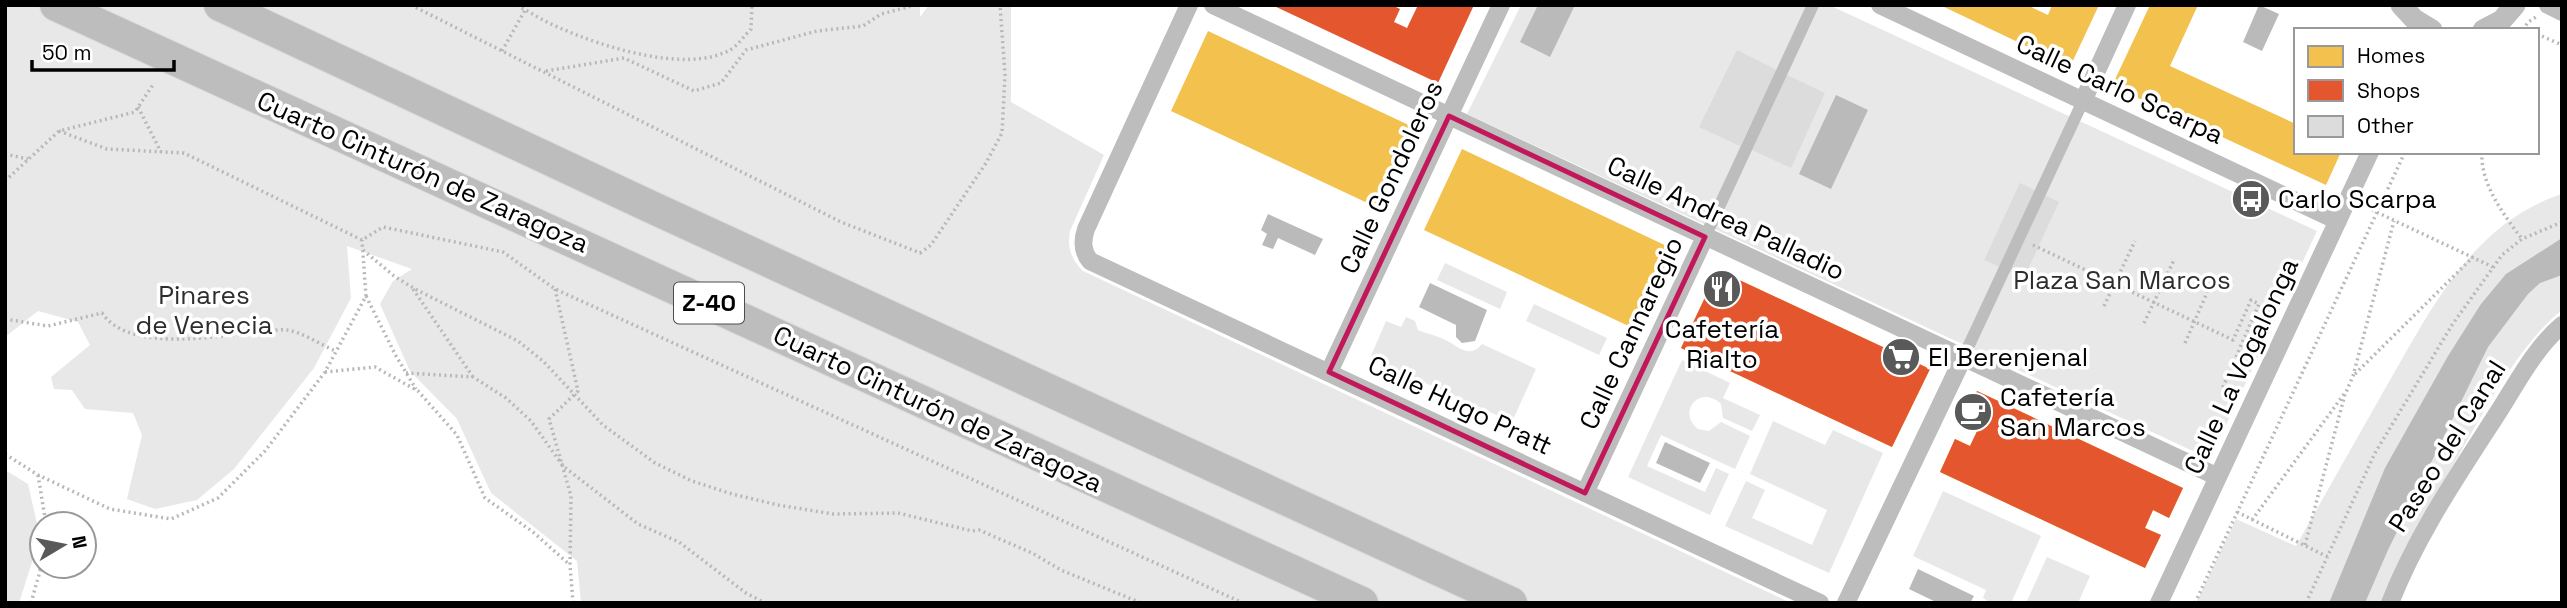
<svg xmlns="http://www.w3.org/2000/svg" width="2567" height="608" font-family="'Space Grotesk',sans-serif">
	<rect width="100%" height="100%" fill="#fff"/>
	<path fill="#e8e8e8" d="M5,5h915v12l9,-12h82v97l93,53 -34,76c-3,16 1,29 13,40l708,332h-1210l-4,-42 -86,-68 -34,-74 -47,-48 -30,-67 13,-23 19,-12 -65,-23 4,52 -37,70 -80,101 -37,31 -42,9 -28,-10 15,-64 -9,-22 -48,-4 -13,-19 -18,-1 -3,-12 39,-32 -12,-23 -40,-11 -33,26z
		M1521,5h308l488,226 -107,228 -743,-345z
		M2562,194v116c-45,36 -82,109 -111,159 -25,43 -52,87 -70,134h-185l40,-84 60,27c30,-53 60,-106 90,-159 45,-77 85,-163 176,-193z
		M1445,263l62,29 -7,17 -63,-29z
		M1534,304l73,34 -8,17 -73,-34z
		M1406,317l9,4 3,9c10,4 24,7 33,13 11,7 20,14 31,1l54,25 -24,53 -142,-64 16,-37 15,6z
		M1682,360l48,23 -7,15 37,17 -8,16 -29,-13 -2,-14c-20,-20 -45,7 -23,25l11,2 12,-9 29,14 -15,33 -74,-34 -14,31 58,26 11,-24 13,6 -19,41 -82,-38z
		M1773,421l52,24 8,-15 50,23 -54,120 -104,-47 21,-45 19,9 -13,28 60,27 15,-35 -77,-36z
		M5,470l23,14 12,53 -21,66h-14z
		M1943,491l98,45 -30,67h-20l-8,-5 3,-8 -73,-34z
		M2047,557l43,19 -12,27h-52z"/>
	<path fill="#bababa" d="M1538,5h37l-25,52 -30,-15z
		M2259,5l20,9 -17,37 -19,-9z
		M1836,95l32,15 -37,79 -32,-15z
		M1268,214l55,25 -8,16 -37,-17 -5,11 -11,-4 5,-11 -6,-4z
		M2562,238v37l-22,8 -12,11 -40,53 -100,203 -23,53h-36l56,-135 63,-112 33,-52 25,-30z
		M1430,283l57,27 -12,31 -13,2 -6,-6v-12l-37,-18z
		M1665,442l45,21 -10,20 -44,-20z
		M1918,569l56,27 -4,7h-32l-29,-14z"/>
	<path fill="#f2c14e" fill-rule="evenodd" d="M1940,5h87l21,10 4,-10h47l-29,62z
		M2150,5h48l-28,61 126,58v28h45l-15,33 -214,-99z
		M1208,31l205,96 -37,80 -205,-96z
		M1462,149l211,100 -38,80 -211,-99z
		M1718,270l212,99 -38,78 -211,-99zM1741,313l35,16 -11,23 -35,-17zM1793,337l35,17 -11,22 -35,-17zM1844,360l35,17 -11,22 -35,-16z
		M1977,391l206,97 -14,30 -16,-8 -8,18 16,7 -16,33 -205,-96 15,-33 15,7 9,-19 -15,-8zM1990,432l26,11 -9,20 -25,-11zM2028,451l29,14 -9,19 -28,-14zM2070,471l34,16 -8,18 -35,-16zM2118,492l22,11 -9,19 -23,-11z"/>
	<path fill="#e4572e" d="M1272,5h120l8,4 -6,13 13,6 11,-23h56l-36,78z
		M1718,270l212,99 -38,78 -211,-99z
		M1977,391l206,97 -14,30 -16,-8 -8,18 16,7 -16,33 -205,-96 15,-33 15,7 9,-19 -15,-8z"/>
	<path fill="#dcdcdc" d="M1737,50l40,20 -37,76 -41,-19z
		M1787,75l38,18 -34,75 -39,-18z
		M2020,183l39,19 -35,76 -40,-18z"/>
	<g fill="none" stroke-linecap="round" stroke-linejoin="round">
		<g stroke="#dbdbdb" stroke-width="34">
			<path id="motorway" d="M56,5l1306,598
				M220,5l429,201 862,397"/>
		</g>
		<path stroke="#b8b8b8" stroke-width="3.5" stroke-dasharray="2 3.5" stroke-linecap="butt" d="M411,5l430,217 79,31 11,-8 55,-82 16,-30 3,-58 -5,-70
			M517,5c14,8 28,17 43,23 43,19 124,45 168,23 9,-4 16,-15 23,-22l1,-24
			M2523,30l5,-8 8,-5
			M2537,34l25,11
			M502,51l23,-41
			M546,71l78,-13 70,33 27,-8 25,-33 71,-19 46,-5 18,-12 35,-9
			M138,107l23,45
			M59,131l48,18 77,4 178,87 21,-13 120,25 52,37 688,314
			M2482,152c-2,32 22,63 40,87
			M5,154l23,5
			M5,181l54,-50 76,-19 19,-29
			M2372,210l121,57
			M2033,245l200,95 18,-40 8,4 -37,85
			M363,250l31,26 21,13 103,52 25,20 60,64 52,38 37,18 40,13 46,11 55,9 65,-1 74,18 7,-1 53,23 29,17 80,33
			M413,289l60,88
			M555,289l23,102 -29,28 22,77 -1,69 3,38
			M366,296l30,60 20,33
			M2104,306l31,-65
			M5,319l43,7 54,-13c29,42 119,21 163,19 7,-1 15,-3 22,-2 15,2 34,15 49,21
			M2144,323l30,-63
			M2185,343l28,-64
			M325,372l50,-5 43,24 39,44 28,63 48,34 37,33
			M406,373l67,4 33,21 25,23 32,45 75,58 41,18 67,51 19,10
			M2355,374l118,-117
			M5,454l33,21 72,34 61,10 47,-21 47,-47 60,-79 41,-76 -4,-56
			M38,475l8,49
			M2237,512l91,45
			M2252,520l95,-130 6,-14 41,-155
			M2305,545l40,-151
			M31,603l11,-39
			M2195,603l210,-451
			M2306,603l69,-150 77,-128 50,-70 20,-16 40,-17"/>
		<path stroke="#bdbdbd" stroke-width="12" d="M1705,237l108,-232
			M1963,358l120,-257"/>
		<path stroke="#bdbdbd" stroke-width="18" d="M1189,5l-103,224c-4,12 -4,22 4,32l730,342
			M1213,5l1005,472
			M1880,5l458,216
			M2548,5l14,7
			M2083,101l44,-96
			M1329,372l172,-367
			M1585,493l120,-256
			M1846,603l117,-245
			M2159,603l211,-451
			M2390,603c27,-69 69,-130 109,-192 19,-30 36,-63 63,-86"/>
		<path stroke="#bdbdbd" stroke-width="21" d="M2401,5l13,14 18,11
			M2483,30l19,-10 13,-15"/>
		<use href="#motorway" stroke="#bdbdbd" stroke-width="32"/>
	</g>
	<path fill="none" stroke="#c2185b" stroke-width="5" stroke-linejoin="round" d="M1449,116l256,121 -120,256 -256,-121z"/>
	<defs>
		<g id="bus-disc" transform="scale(2.0125)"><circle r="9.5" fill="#595959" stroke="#fff"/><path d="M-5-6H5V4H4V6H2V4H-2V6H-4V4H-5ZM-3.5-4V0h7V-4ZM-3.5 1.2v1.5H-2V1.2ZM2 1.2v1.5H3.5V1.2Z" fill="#fff"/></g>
		<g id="restaurant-disc" transform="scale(2.0125)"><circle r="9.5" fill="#595959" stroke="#fff"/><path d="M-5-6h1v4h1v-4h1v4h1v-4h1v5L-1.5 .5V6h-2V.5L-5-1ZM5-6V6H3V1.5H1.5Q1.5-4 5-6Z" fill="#fff"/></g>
		<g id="supermarket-disc" transform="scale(2.0125)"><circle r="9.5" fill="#595959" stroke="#fff"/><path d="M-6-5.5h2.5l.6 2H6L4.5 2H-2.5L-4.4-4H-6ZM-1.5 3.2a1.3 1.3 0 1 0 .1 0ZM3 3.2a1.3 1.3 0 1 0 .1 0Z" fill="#fff"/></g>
		<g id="cafe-disc" transform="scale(2.0125)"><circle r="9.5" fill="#595959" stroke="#fff"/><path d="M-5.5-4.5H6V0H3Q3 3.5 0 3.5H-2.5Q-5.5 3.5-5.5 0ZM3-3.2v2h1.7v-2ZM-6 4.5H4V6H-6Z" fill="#fff"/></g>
	</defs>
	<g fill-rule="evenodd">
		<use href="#bus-disc" x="2251" y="199"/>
		<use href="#restaurant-disc" x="1722" y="289"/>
		<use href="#supermarket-disc" x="1901" y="357"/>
		<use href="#cafe-disc" x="1973" y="412"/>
	</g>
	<g text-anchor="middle" stroke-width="7" stroke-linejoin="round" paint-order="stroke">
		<rect fill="#fff" stroke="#4c4c4c" stroke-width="2" x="674" y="282.5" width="70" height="41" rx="5"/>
		<g font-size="24" font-weight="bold" fill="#000">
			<text x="709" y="311">Z-40</text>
		</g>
		<g font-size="26" fill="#000" stroke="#fff">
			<text transform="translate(2120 89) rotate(25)" y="9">Calle Carlo Scarpa</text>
			<text transform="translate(423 172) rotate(24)" y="9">Cuarto Cinturón de Zaragoza</text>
			<text transform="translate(1391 177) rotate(-65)" y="9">Calle Gondoleros</text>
			<text transform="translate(1726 218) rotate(25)" y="9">Calle Andrea Palladio</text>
			<text transform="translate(1631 333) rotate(-65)" y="9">Calle Cannaregio</text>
			<text transform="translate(2241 366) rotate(-65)" y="9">Calle La Vogalonga</text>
			<text transform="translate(1460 405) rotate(25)" y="9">Calle Hugo Pratt</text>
			<text transform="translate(938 409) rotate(25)" y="9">Cuarto Cinturón de Zaragoza</text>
			<text transform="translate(2447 446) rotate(-58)" y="9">Paseo del Canal</text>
		</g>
		<g font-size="26" fill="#000" stroke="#fff" text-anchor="start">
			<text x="2278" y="208">Carlo Scarpa</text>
			<text x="1722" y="338" text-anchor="middle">Cafetería<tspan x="1722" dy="30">Rialto</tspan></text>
			<text x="1928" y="366">El Berenjenal</text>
			<text x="2000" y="406">Cafetería<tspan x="2000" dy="30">San Marcos</tspan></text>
		</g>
		<g font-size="26" fill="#2d2d2d" stroke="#fff">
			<text x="2122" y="289">Plaza San Marcos</text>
			<text x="204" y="304">Pinares<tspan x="204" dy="30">de Venecia</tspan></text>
		</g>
	</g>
	<rect width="2567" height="608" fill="none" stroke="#000000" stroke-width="14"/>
	<rect x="2294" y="28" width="245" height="126" fill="#ffffff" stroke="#999999" stroke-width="2"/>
	<rect x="2308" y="46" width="35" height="21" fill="#f2c14e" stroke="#999999" stroke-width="2"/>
	<text x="2357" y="63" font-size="21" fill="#000000">Homes</text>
	<rect x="2308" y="80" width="35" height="21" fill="#e4572e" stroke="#999999" stroke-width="2"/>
	<text x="2357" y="98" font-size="21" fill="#000000">Shops</text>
	<rect x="2308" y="116" width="35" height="21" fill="#dcdcdc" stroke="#999999" stroke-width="2"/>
	<text x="2357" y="133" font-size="21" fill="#000000">Other</text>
	<g transform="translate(63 545) rotate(80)"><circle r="33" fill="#ffffff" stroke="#999999" stroke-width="2"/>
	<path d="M0-5L12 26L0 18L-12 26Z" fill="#595959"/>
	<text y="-10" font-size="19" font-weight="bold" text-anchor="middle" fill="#000000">N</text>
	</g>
	<path d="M32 60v10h142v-10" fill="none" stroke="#000000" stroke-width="3.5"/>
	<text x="42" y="60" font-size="21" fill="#000000" stroke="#ffffff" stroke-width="5" paint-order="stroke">50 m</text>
</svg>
